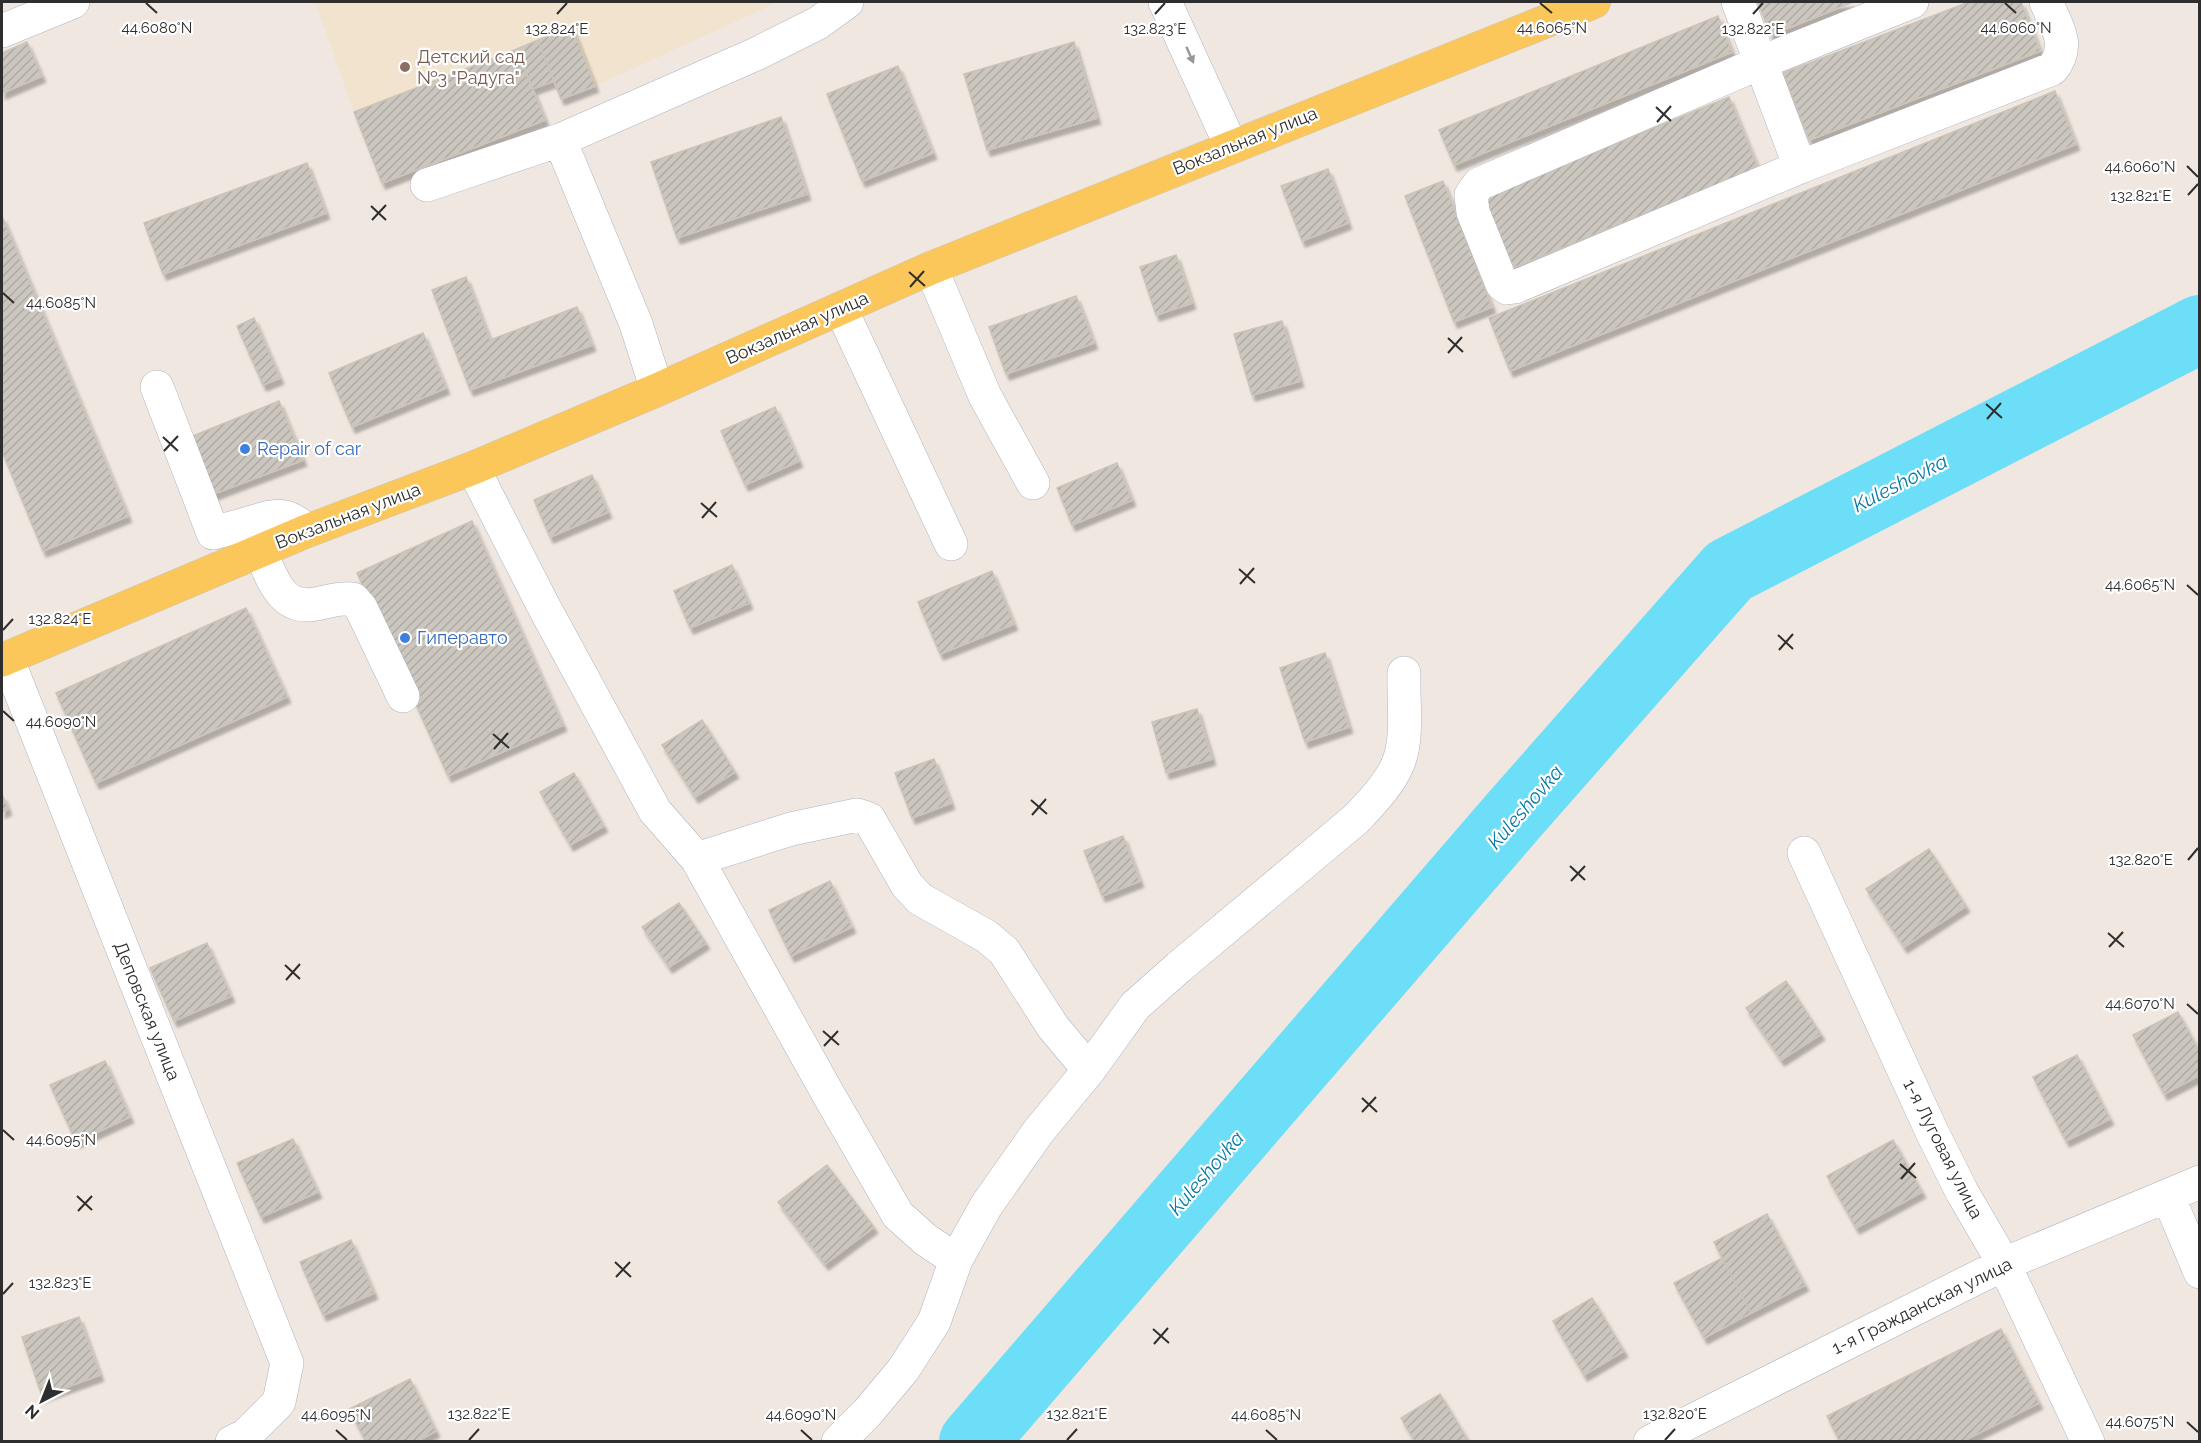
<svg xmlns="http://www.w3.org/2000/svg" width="2201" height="1443" font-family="Raleway,sans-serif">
	<defs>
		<pattern id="building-hatch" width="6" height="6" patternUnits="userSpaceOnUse" patternTransform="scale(1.5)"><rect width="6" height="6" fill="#cbc6be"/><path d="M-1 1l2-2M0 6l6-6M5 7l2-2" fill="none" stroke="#afaaa4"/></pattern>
		<filter id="shadow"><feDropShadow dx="3.5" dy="6" stdDeviation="1.5" flood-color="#0004"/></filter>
	</defs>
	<rect width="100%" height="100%" fill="#f0e7e0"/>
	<path fill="#f2e3cf" d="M315,2h463l-183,84 -24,-59 -217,85z"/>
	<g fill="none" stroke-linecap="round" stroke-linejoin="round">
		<path stroke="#6ddef7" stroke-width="68" d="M973,1442l541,-627 215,-244 471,-242"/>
	</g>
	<path fill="url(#building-hatch)" stroke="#ccc3b9" stroke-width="1.5" filter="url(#shadow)" d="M1760,2h93l-82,33 -13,-32z
		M1969,2h52l19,49 -231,89 -26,-67z
		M1718,16l14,36 -278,113 -15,-35z
		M572,27l23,59 -34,13 -23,-59z
		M538,40l16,41 -22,8 -15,-40z
		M27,42l15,34 -40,17v-40z
		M1074,42l23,76 -110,32 -23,-76z
		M517,49l28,71 -163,63 -28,-71z
		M898,66l35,87 -71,28 -35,-87z
		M2055,91l21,53 -566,227 -21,-53z
		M1729,97l29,71 -248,101 -28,-71z
		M781,117l26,77 -130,44 -26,-76z
		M307,163l19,50 -163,61 -19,-51z
		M1328,169l20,54 -46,18 -21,-55z
		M1443,181l49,126 -38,15 -49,-126z
		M2,216l126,300 -85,35 -41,-100z
		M1176,255l16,48 -36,12 -16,-48z
		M466,277l24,63 87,-33 15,38 -122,45 -38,-100z
		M1076,296l18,47 -88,31 -17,-47z
		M254,318l26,60 -17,7 -26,-59z
		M1282,321l18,60 -48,14 -18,-61z
		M423,333l23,55 -94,39 -23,-54z
		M279,401l24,59 -92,35 -23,-57z
		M775,407l24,54 -54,24 -24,-54z
		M1117,463l15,37 -60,25 -15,-37z
		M592,475l16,37 -58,25 -16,-37z
		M472,521l91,204 -115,51 -91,-203z
		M732,565l17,38 -59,25 -16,-37z
		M992,571l22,53 -74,30 -22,-52z
		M246,608l41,89 -191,86 -40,-90z
		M1325,653l24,74 -44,15 -25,-74z
		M1197,709l15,50 -46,14 -14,-51z
		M702,720l33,52 -40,25 -33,-52z
		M934,759l17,44 -39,15 -17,-45z
		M574,773l30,53 -34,19 -30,-53z
		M2,794l6,15 -6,3z
		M1123,836l17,45 -38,15 -18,-45z
		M1929,849l37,57 -62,41 -38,-58z
		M830,881l22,46 -61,29 -22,-46z
		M679,903l27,40 -37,24 -27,-40z
		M207,943l24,53 -57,25 -24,-53z
		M1786,981l35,53 -40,26 -35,-52z
		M2178,1012l22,41v22l-36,19 -31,-59z
		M2077,1055l33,64 -44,22 -33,-64z
		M105,1061l25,56 -54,25 -26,-57z
		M293,1139l25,53 -57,25 -24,-54z
		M1893,1140l29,52 -66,36 -29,-52z
		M827,1165l47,62 -49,37 -47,-62z
		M1767,1214l38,71 -54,28 -37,-71z
		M351,1240l23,53 -51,22 -23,-53z
		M1722,1258l29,55 -47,25 -30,-55z
		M1592,1298l32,53 -40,24 -31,-54z
		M79,1317l21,58 -58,21 -20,-59z
		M2001,1329l38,74 -78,39h-121l-13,-26z
		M410,1379l26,52 -20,11h-50l-17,-33z
		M1440,1394l29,48h-54l-14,-24z"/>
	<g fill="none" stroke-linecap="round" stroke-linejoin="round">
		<g stroke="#b0b4be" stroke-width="34">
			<path id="minor" d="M1165,2l66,144
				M1738,2l62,165
				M1912,2l-150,60 -283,122 -8,11 2,17 29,72 5,4 8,-1 285,-120 252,-98c20,-23 4,-44 -6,-67
				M2,31l71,-29
				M560,140l196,-86 62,-31 29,-21
				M427,185l133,-45 76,184 21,66
				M931,268l54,128 48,87
				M841,309l110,235
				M157,387l56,146c11,-3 22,-6 33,-9 27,-8 39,-15 61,7
				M473,468l71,139 111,204 42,48 130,233 71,123 28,25 30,20
				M260,551c12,25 20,60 55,53 14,-2 24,-7 38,-5l8,9 42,88
				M7,658l280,705 -8,39 -34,34 -13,6
				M1804,853l128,279 30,60 42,72 84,178
				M697,859l94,-30 66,-14 12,4 38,66 13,14 66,37 18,15 49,76 36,43
				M2168,1196l32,76
				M838,1442l29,-29 36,-43 31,-48 22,-62 30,-54 52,-74 51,-62 46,-64 44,-39 177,-148c16,-17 37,-38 44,-61 8,-24 3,-60 4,-85
				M1650,1442l354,-178 196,-82"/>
		</g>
		<g stroke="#c9c9c9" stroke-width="34">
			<path id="major" d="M2,660l305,-129 166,-63 184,-78 274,-122 663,-266"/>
		</g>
		<use href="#minor" stroke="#fff" stroke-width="33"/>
		<use href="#major" stroke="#fbc75a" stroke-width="33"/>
	</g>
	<defs><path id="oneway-solid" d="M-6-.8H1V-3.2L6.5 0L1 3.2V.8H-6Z" transform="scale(1.5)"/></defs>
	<use fill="#969696" href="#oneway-solid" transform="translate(1190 55) rotate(66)"/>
	<path fill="none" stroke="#2e2e2e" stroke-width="2" d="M146,3l11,10M1540,3l12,10M2005,3l11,10M557,14l10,-11M1155,14l10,-11M1753,14l10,-11M1656,107l15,14M1657,122l14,-16M2187,166l11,11M2188,195l10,-11M371,206l15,14M372,220l14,-15M909,272l16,14M910,287l14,-16M3,293l11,10M1448,338l15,14M1448,353l14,-16M1986,404l16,14M1987,419l14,-16M163,437l15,14M164,451l14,-15M701,503l16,14M702,518l14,-16M1239,569l16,14M1240,584l14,-16M2187,585l11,10M3,630l10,-11M1778,635l15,14M1779,650l14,-16M3,711l11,10M493,734l16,14M494,749l14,-16M1031,800l16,14M1032,815l14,-16M2188,860l10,-12M1570,866l15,14M1571,881l14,-15M2108,933l16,14M2109,947l14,-15M285,965l15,14M286,980l14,-16M2187,1004l11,10M823,1031l16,14M824,1046l14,-15M1362,1098l15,14M1362,1112l14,-15M3,1130l11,10M1900,1164l16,14M1901,1179l14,-16M77,1196l15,14M78,1211l14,-15M615,1262l16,15M616,1277l14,-15M3,1294l10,-11M1153,1329l16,14M1154,1344l14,-16M2187,1422l11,10M336,1430l11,10M801,1430l11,10M1266,1430l11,10M469,1440l10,-11M1067,1440l10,-11M1665,1440l10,-11"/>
	<circle fill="#8d6e63" stroke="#fff" stroke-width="2" cx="405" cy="67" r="6"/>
	<g fill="#3f7fe0" stroke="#fff" stroke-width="2">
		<circle cx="245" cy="449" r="6"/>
		<circle cx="405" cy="638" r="6"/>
	</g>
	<g text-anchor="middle" stroke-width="4.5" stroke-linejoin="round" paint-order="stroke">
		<g font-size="18" fill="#785e54" stroke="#fff" text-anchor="start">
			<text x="417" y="63">Детский сад<tspan x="417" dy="21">№3 "Радуга"</tspan></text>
		</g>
		<g font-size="18" fill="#2e2e2e" stroke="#fff">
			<text transform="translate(1245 141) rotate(-22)" y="6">Вокзальная улица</text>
			<text transform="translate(797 328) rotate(-24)" y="6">Вокзальная улица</text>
			<text transform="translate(348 516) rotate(-21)" y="6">Вокзальная улица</text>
			<text transform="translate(147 1011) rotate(68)" y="6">Деповская улица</text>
			<text transform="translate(1943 1149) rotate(63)" y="6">1-я Луговая улица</text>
			<text transform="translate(1922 1306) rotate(-26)" y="6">1-я Гражданская улица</text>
		</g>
		<g font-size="18" fill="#366cbe" stroke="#fff" text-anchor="start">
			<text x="257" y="455">Repair of car</text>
			<text x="417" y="644">Гиперавто</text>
		</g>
		<g font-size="20" font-style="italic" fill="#057aa4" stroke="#fff">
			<text transform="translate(1900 483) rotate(-27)" y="7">Kuleshovka</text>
			<text transform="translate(1525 807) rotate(-49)" y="7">Kuleshovka</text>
			<text transform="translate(1206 1173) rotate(-49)" y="7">Kuleshovka</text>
		</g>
	</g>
	<g font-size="15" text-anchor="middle" fill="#2e2e2e" stroke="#fff" stroke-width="4.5" stroke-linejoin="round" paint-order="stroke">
		<text x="157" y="33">44.6080°N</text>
		<text x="1552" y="33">44.6065°N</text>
		<text x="2016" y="33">44.6060°N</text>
		<text x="557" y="34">132.824°E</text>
		<text x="1753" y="34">132.822°E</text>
		<text x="1155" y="34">132.823°E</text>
		<text x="2140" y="172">44.6060°N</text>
		<text x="2141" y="201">132.821°E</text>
		<text x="61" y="308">44.6085°N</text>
		<text x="2140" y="590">44.6065°N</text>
		<text x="60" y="624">132.824°E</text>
		<text x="61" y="727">44.6090°N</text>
		<text x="2141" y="865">132.820°E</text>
		<text x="2140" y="1009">44.6070°N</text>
		<text x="61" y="1145">44.6095°N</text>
		<text x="60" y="1288">132.823°E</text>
		<text x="479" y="1419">132.822°E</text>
		<text x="1077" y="1419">132.821°E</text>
		<text x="1675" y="1419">132.820°E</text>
		<text x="336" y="1420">44.6095°N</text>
		<text x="801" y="1420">44.6090°N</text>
		<text x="1266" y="1420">44.6085°N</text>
		<text x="2140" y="1427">44.6075°N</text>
	</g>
	<rect width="2201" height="1443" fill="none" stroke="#2e2e2e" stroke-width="6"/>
	<g transform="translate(42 1401) rotate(222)" stroke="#ffffff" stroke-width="4.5" paint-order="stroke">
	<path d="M0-4.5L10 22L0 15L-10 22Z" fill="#2e2e2e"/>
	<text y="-9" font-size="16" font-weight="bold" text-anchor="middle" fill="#2e2e2e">N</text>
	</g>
</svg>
